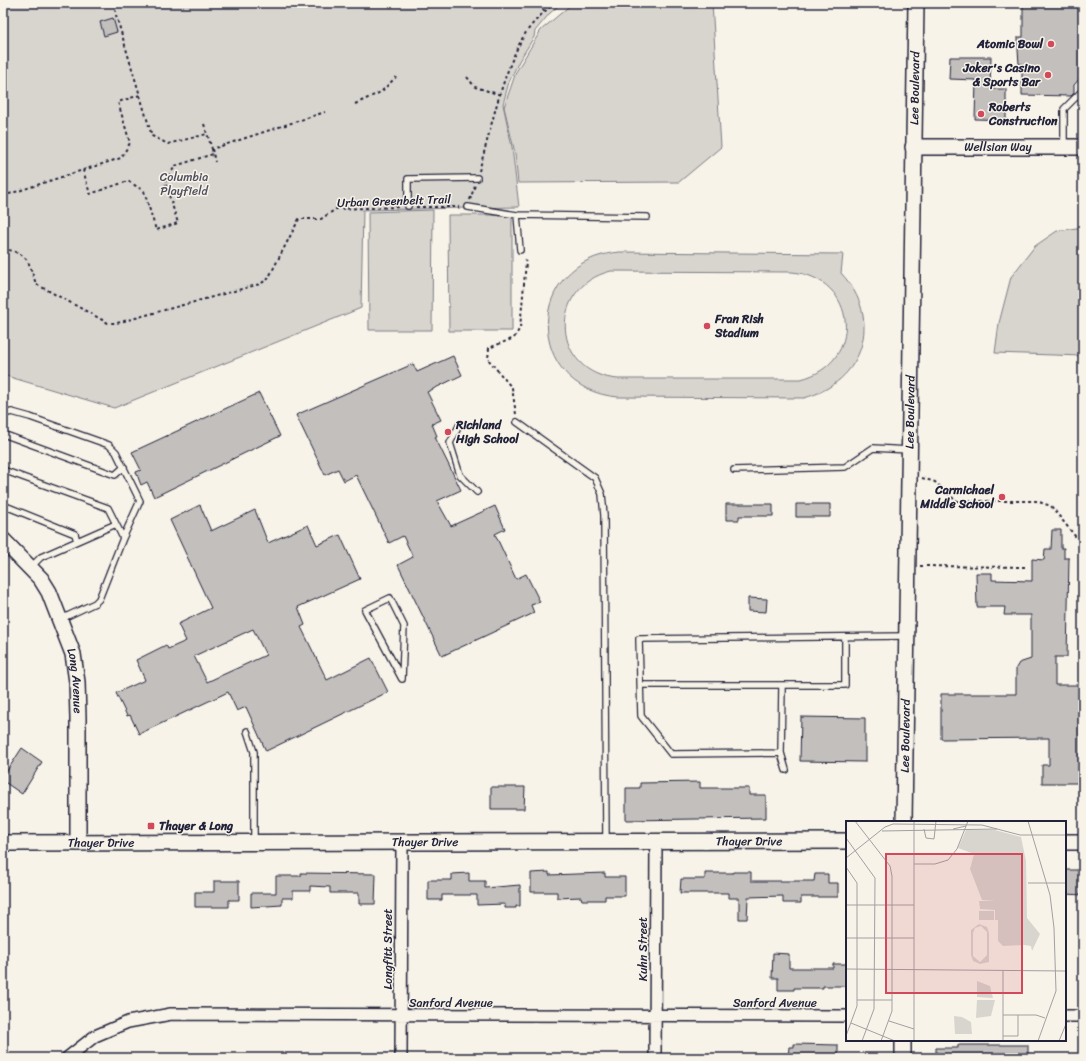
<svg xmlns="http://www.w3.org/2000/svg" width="1086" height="1061" font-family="Sriracha,sans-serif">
	<rect width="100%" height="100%" fill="#f7f3e8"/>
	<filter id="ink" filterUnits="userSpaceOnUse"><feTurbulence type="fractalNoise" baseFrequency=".025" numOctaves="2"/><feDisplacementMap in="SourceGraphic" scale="8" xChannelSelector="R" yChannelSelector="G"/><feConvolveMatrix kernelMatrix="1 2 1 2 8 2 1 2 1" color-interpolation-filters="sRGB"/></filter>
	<g filter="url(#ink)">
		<path fill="#d8d5cf" stroke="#7d7c85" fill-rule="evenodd" d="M3,3h559l-12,10 -15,18 -1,6 -15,24 -10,21 -6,22 9,43 7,60 -156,3 -2,98 -247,100 -111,-33z
			M573,3h139l9,144 -42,35 -161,1 -3,-30 -11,-46 12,-35 25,-42z
			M433,210l-1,120h-63l-1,-118z
			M448,215h64v116h-63z
			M1083,227v129l-88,-3 4,-30 12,-46 24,-31 22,-15z
			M620,252l223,2 -2,19c43,46 23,109 -37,125l-186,-1c-95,-8 -94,-138 2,-145zM611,271l181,1c66,6 73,91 9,107h-183c-66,-5 -72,-92 -7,-108z"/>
		<path fill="#c2bfbd" stroke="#22223b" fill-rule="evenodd" d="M1023,3h60v72l-9,10v8l-3,3 -49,-1v-31h-3l-1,-14v-13h5z
			M113,18l4,14 -13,4 -4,-14z
			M950,57h41l-1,32h16v31l-31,-1 1,-39 -27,-1z
			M453,356l9,19 -35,17 14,28 -9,4 5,12 -2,1 26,53 -24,11 14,25 44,-20 10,23 -10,5 21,45 10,-5 14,28 -9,3 3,8 -92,43 -44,-91 15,-8 -10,-21 -14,7 -33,-68 -12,6 -6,-12 -13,6 -29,-60 117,-51 4,8z
			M259,393l21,43 -126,61 -7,-15 -6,3 -5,-13 5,-2 -9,-18z
			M726,504h47v12h-34v4h-13z
			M796,504h34v13h-34z
			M200,505l11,26 44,-21 13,33 40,-18 9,20 23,-10 20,44 -62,28 7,18 -4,2 26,53 44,-22 17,34 -122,59 -20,-44 -9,4 -9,-19 -89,42 -9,-19 -3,1 -11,-23 29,-13 -9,-20 30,-15 2,4 18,-8 -8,-17 33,-16 -41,-88zM253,629l13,26 -59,27 -13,-26z
			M1052,530h9v18h3v10h5l-2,99h-12v28h28v98h-41v-18h7v-27l-108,1v-45h75v-26l3,-5 12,-4v-44h-27l1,-8h-28l-1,-34h16v7l40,1v-22l12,1 1,-11h6z
			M748,598l19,1 -1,13 -18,-1z
			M801,717l64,1v44l-65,-1z
			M22,748l20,14 -20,32 -19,-13v-4z
			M700,782v6h49v7h17v23l-140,2v-32h14v-5z
			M491,787h34l-1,22h-33z
			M1065,870h18v25l-18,-1z
			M549,872v3l56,-2v4h20v19h-20v4h-23l-1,-3 -24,1v-6h-26v-19z
			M733,872h18v9h63l1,-7h13v9h10v14h-37v6h-18v-7l-35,1 -1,22h-8v-21h-10v-5h-49l1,-14h24v-6h28z
			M301,873l75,1 -1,30h-16v-11h-29v-6l-20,-1v5h-17v7h-11v7l-31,2v-14h25v-17h25z
			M469,873v8h16v7l35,-3v21h-4v2h-11v-4l-28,1v-10h-35v5h-14v-20h24v-6z
			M214,881h25v19h-10v7h-34v-15h19z
			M773,953l16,1v14h44v-4h14v22h-24v2h-29v2h-16v-12h-6z
			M794,1044l44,1v13h-50l1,-11h5z
			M958,1045h70v13h-92v-10h22z"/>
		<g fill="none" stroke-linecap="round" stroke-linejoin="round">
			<g stroke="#22223b" stroke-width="8">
				<path id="lane" d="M1064,147v-38l19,-19
					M408,206v-27l69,-1
					M468,207l49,8 130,2
					M517,215l3,35
					M3,414l9,-2 18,5 79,28 7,7 24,49 -17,37
					M517,422l78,56 7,16 2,21 2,326
					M460,424l-10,19 10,32 17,17
					M3,434l112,41 9,-8
					M3,470l105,38 15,30 -24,61 -4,4 -34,16
					M734,470l111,-3 28,-19 36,2
					M3,505l72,29 2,7
					M31,567l10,-10 75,-33
					M390,598l14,28 -2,53 -37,-69z
					M641,685h141l-1,68 -110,1 -30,-38 -2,-77 267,-3
					M782,685h63v-48
					M247,731l7,21v89
					M781,753l5,17"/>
			</g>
			<g stroke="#22223b" stroke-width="14">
				<path id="street" d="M1065,1016h18
					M67,1058l28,-22 33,-14 43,-8 676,2
					M401,1058l1,-217
					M655,1058l1,-217"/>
			</g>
			<g stroke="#22223b" stroke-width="18">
				<g id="secondary">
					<path id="s1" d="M913,147h170"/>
					<path id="s2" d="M3,540l38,39 8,13 24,62 4,28 1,36v125"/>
					<path id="s3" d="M904,822l12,-819"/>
					<path d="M1065,842h18"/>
					<path id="s4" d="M3,843l844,-2"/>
					<path d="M903,1058v-18"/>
				</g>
			</g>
			<path stroke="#22223b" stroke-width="2" stroke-dasharray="3 3" stroke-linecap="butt" d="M114,3l2,12 36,121 16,8 39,-10
				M532,3l13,8
				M467,77l8,10 26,8
				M355,104l26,-12 15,-15
				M204,124l8,25 113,-37
				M212,149l3,13
				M83,170l38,-12 9,-15 -12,-41 22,-7
				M479,171c12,-42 23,-99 46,-137 7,-11 19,-22 29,-31
				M3,196l80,-26 7,24 38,-13 16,10 12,39 22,-7 -13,-40 10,-17 38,-12
				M470,200l5,-15
				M416,207h43
				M3,248c27,8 24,10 33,36l72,39h9l143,-39 8,-5 31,-60h22l15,-10 63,-2
				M516,414l-4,-26 -24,-29 1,-11 25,-10 6,-10 6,-66 -3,-5
				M922,478l13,4 21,19h80l15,5 32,40
				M920,566l108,1"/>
			<use href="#lane" stroke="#f7f3e8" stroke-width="5.5"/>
			<use href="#street" stroke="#f7f3e8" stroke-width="11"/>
			<use href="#secondary" stroke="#f7f3e8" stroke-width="15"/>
		</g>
	</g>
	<g fill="#d1495b" stroke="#f7f3e8" stroke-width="1.5">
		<circle cx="1051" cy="44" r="4"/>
		<circle cx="1048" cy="75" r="4"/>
		<circle cx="981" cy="114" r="4"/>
		<circle cx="707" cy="326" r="4"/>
		<circle cx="448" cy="432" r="4"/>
		<circle cx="1002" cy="497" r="4"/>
		<rect x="147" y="822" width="8" height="8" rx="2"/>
	</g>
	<g text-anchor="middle" stroke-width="3" stroke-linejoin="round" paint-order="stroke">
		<g font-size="12" font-weight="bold" fill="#22223b" stroke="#f7f3e8" text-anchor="start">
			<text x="1043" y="48" text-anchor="end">Atomic Bowl</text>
			<text x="1040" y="72" text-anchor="end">Joker's Casino<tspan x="1040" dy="14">&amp; Sports Bar</tspan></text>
			<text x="989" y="111">Roberts<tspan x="989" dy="14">Construction</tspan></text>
			<text x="715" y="323">Fran Rish<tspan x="715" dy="14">Stadium</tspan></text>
			<text x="456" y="429">Richland<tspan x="456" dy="14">High School</tspan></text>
			<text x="994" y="494" text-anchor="end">Carmichael<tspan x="994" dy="14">Middle School</tspan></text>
			<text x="159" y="830">Thayer &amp; Long</text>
		</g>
		<g font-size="12" fill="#22223b" stroke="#f7f3e8">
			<text dy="4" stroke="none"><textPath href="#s3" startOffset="734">Lee Boulevard</textPath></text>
			<text dy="4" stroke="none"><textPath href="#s1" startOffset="85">Wellsian Way</textPath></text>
			<text transform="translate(394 201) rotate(-2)" y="4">Urban Greenbelt Trail</text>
			<text dy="4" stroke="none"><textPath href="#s3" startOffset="410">Lee Boulevard</textPath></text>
			<text dy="4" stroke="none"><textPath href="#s2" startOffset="163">Long Avenue</textPath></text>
			<text dy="4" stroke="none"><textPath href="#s3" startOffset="86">Lee Boulevard</textPath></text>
			<text dy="4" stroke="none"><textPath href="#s4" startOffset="422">Thayer Drive</textPath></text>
			<text dy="4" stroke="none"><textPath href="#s4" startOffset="746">Thayer Drive</textPath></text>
			<text dy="4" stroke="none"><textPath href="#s4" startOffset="98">Thayer Drive</textPath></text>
			<text transform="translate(388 949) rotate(-90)" y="4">Longfitt Street</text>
			<text transform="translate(643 949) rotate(-90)" y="4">Kuhn Street</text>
			<text x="451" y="1007">Sanford Avenue</text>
			<text x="775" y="1007">Sanford Avenue</text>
		</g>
		<g font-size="12" fill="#504f60" stroke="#f7f3e8">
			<text x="184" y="181">Columbia<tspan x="184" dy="14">Playfield</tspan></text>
		</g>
	</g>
	<g transform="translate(846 821)">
		<rect width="220" height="220" fill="#f7f3e8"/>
		<path d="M120,9h29l26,7 5,24 1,57 13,16 -8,17 -1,-5 -7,-1 -21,1 -5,-5v-21h-3v-10l-15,-1 -1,-8h16l-13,-1 -12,-31 4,-15 -16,-6zM133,90h15v9h-15zM133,103l8,3 2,6v29l-9,2 -7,-3 -2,-6v-25zM135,105l6,6v23l-7,7 -7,-6v-23l2,-5zM131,160l13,5 3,12 -16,-1zM131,179h18l-4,16 -15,2zM108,195l8,1 9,5 1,12h-17z" fill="#d8d5cf" fill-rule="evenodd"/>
		<path fill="none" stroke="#a29fa3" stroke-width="1" d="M9,0l35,45 2,10v135l-11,30M68,0v220M182,0l22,74 4,33 2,63 -18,50M78,8l2,9 8,1 2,-18M107,8l13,-3M36,10l115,-2M0,17l29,40 -1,131 -12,32M0,37l39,-31 8,-3 89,1 38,10h46M68,43h21l13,-4 9,-11 11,-28M0,46l11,16v123l-11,30M182,62h38M0,84h68M0,117h68M0,148l220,2M157,150v70M11,179h35M157,194h33l9,3M43,200l25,8M5,202l44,18M157,215h15v-21M213,220l7,-17"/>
		<path fill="#d1495b" fill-opacity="0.15" stroke="#d1495b" stroke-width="2" d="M40,33h136v139h-136z"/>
		<rect width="220" height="220" fill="none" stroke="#22223b" stroke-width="2"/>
	</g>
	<rect width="1086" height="1061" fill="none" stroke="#f7f3e8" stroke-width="16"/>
	<rect x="8" y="8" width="1070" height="1045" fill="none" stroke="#22223b" stroke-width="1.5" filter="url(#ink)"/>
</svg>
